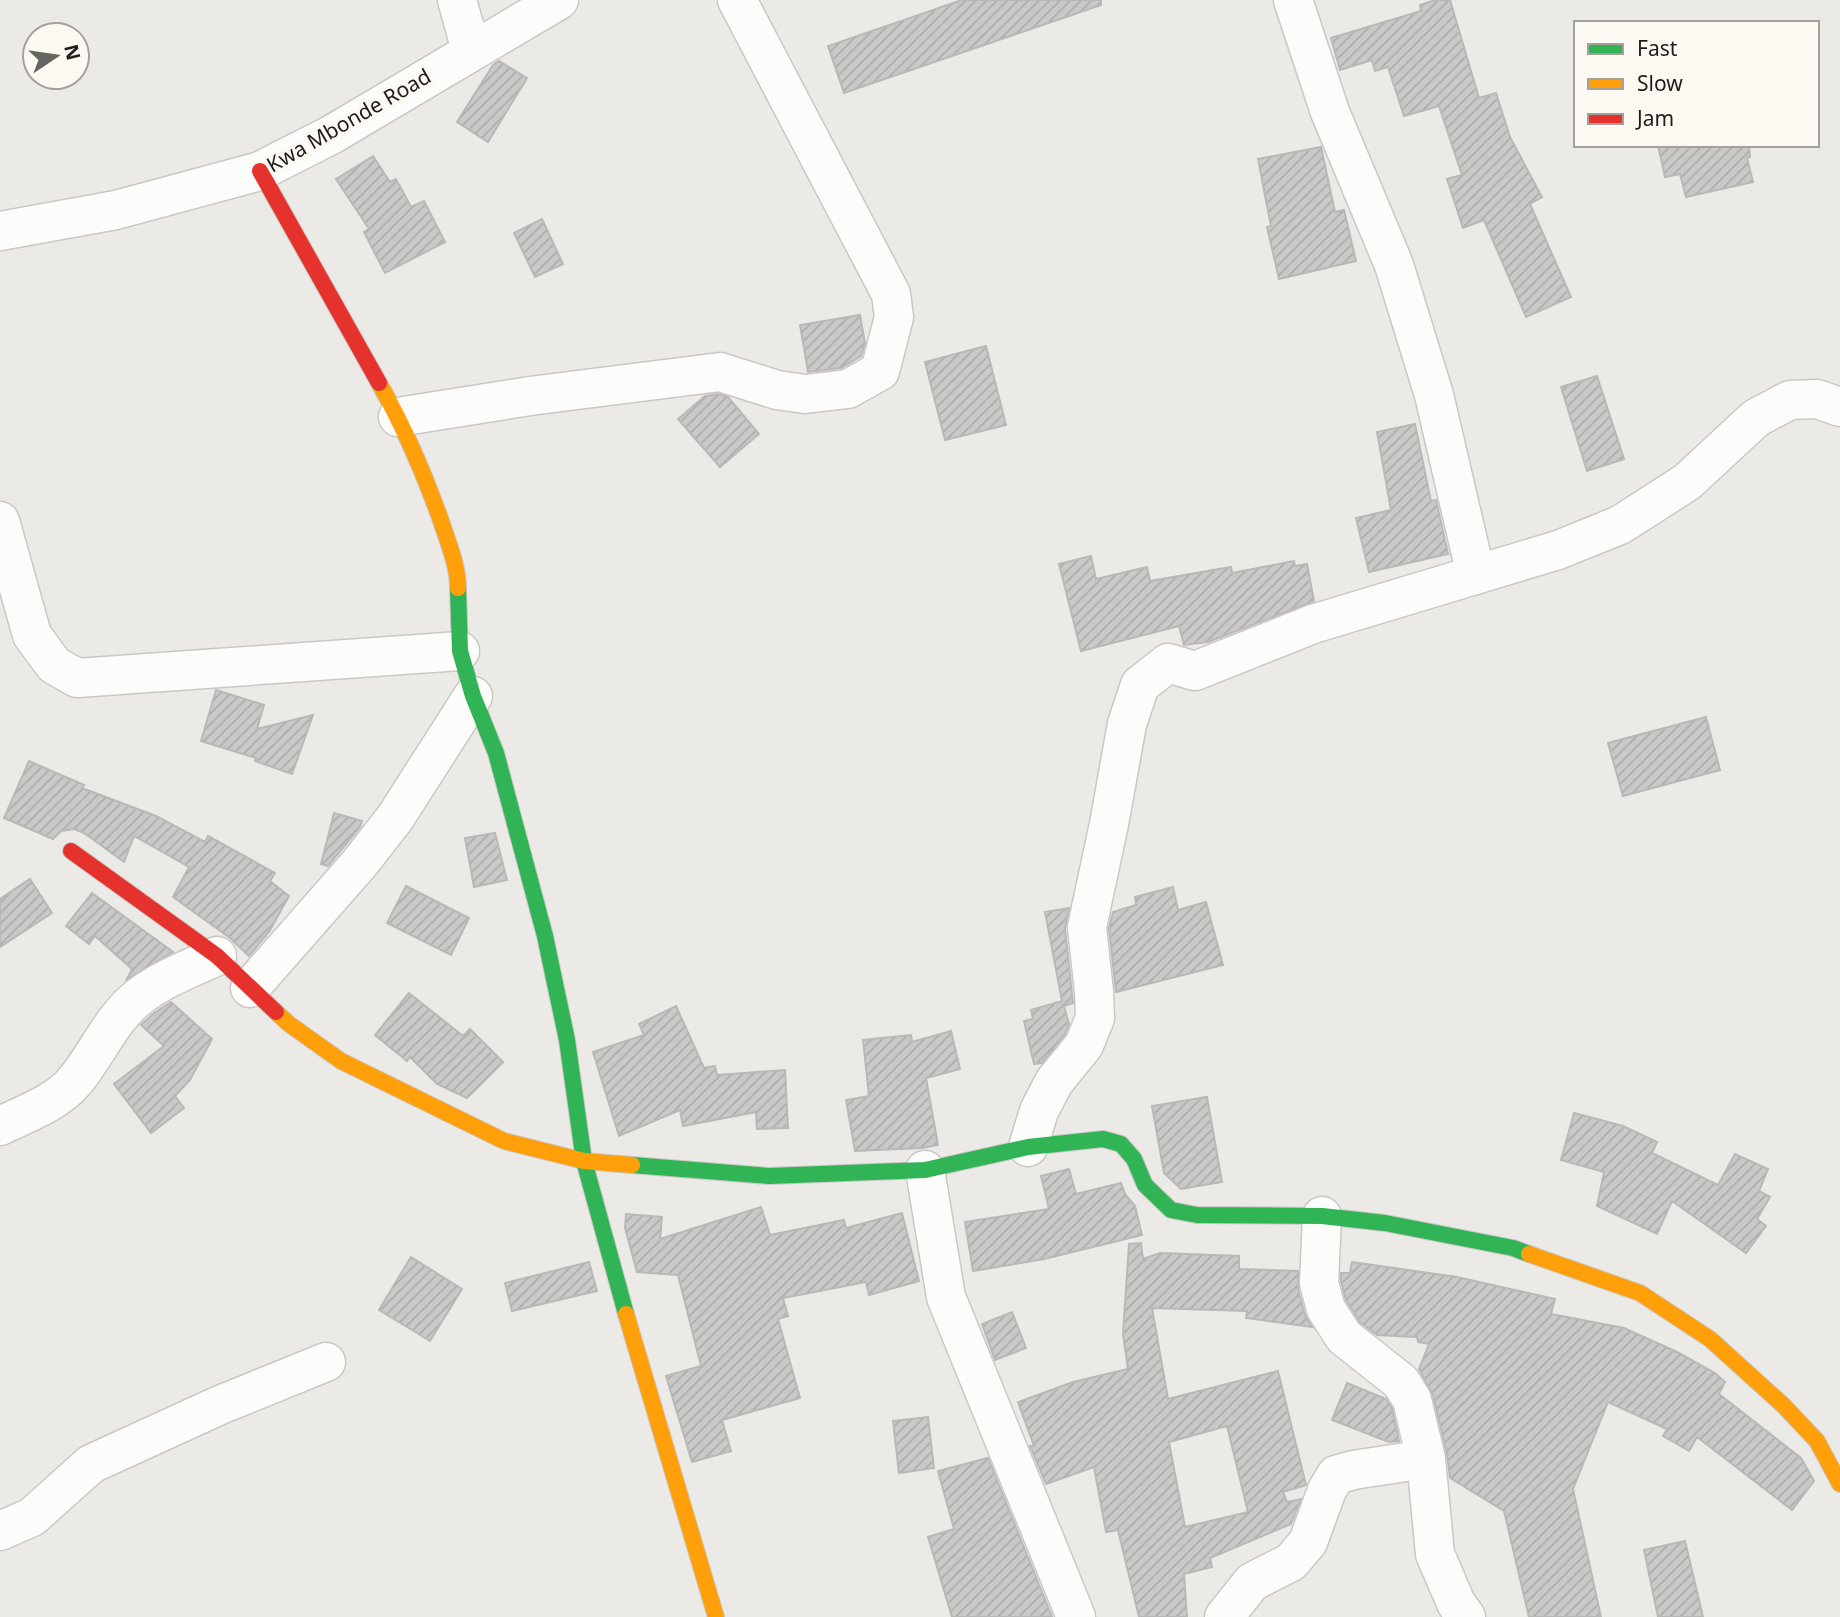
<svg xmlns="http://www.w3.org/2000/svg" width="1840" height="1617" font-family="'Noto Sans',sans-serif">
	<defs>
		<pattern id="building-hatch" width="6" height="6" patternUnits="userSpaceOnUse" patternTransform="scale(1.75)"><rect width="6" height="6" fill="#cbc9c7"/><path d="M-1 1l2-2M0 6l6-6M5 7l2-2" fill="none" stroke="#aeacaa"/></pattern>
	</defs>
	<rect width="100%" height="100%" fill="#eceae7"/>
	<path fill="url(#building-hatch)" stroke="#bab8b6" stroke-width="2" fill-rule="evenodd" d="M962,0h139v5l-257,88 -16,-47z
		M1435,0h15l29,98 17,-5 14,44 32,60 -12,7 41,93 -45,20 -42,-97 -21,8 -16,-49 15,-4 -23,-69 -35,10 -16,-49 -13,4 -3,-11 -32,10 -9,-32 90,-27 -1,-6z
		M499,61l28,17 -39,64 -31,-20 36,-57z
		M1658,145h91l1,12 -3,1 6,24 -67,15 -6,-23 -15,3z
		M1321,147l14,65 9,-2 12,51 -77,18 -12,-52 4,-1 -13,-67z
		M373,156l17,26 6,-3 15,28 13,-6 21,41 -60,31 -21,-41 5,-3 -33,-50z
		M542,219l21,45 -28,13 -21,-44z
		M860,315l5,28 -4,13 -20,12 -33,4 -8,-47z
		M986,346l20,79 -61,15 -20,-78z
		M1597,376l27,83 -37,12 -26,-84z
		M718,394l10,3 31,37 -39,33 -42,-48 27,-23z
		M1415,424l16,77 5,-1 12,54 -79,18 -13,-54 35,-8 -14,-78z
		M1091,556l5,23 51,-12 3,14 81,-14 1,6 62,-12 1,5 12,-2 7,37 -106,41 -24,3 -5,-19 -98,25 -22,-87z
		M216,690l48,15 -7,24 56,-14 -21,59 -37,-13 1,-3 -55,-17z
		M1706,717l14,53 -97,26 -15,-53z
		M29,761l55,24 -2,3 74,28 49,26 3,-6 67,37 -5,8 19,15 -20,36 -20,24 -19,-18 -57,-41 16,-30 -55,-31 -10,26 -40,-29 -10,-4 -13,2 -8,8 -49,-21z
		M334,813l28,8 -2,6 -32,39 -7,-2z
		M495,833l12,47 -33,7 -9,-49z
		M30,879l22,34 -52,34v-48z
		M406,886l63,32 -18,37 -64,-32z
		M1173,887l5,23 28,-8 17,63 -107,27 -7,-64 4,-16 23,-7 -1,-8z
		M92,893l81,59 -46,27 5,-10 -37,-33 -6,8 -23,-18z
		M1069,908l-4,21 8,74 -9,3 5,18 -4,10 -23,29 -8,1 -10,-43 9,-2 -2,-9 31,-9 -17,-89z
		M409,993l54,43 7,-7 33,33 -36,36 -30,-14 -27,-27 -3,4 -32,-26z
		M171,1002l41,37 -22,41 -15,16 9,12 -33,25 -37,-49 50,-38 -23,-21 13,-12z
		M676,1006l28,62 11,-2 2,9 68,-5 3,58 -31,1 -1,-17 -73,14 -3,-16 -61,26 -26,-84 51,-17 -5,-11z
		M951,1031l9,38 -34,9 12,67 -16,3 -67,3 -9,-51 23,-4 -6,-56 48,-5 1,7z
		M1207,1097l15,85 -41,7 -17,-16 -12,-67z
		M1574,1113l49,13 34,16 -5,11 66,32 17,-31 33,15 -9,22 11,6 -13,22 9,7 -20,27 -74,-52 -15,33 -60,-28 7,-34 -43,-12z
		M1069,1169l7,25 45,-11 4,11 10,12 7,29 -98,24 -71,12 -8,-49 84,-13 -8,-33z
		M761,1207l9,28 74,-15 2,8 56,-15 17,68 -50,14 -3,-13 -83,16 5,18 -10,3 22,79 -78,22 9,31 -39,11 -26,-86 35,-10 -23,-91 -41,-3 -12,-44 1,-14 36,3 -2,22z
		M1141,1243l2,16 17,-6 79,3v13l59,2v18l7,26 7,12 -66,-9 1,-7 -95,-3 16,91 110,-28 28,114 -23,7 4,10 14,-3 -10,25 -81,34 2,9 -28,7 3,43h-48l-21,-87 -12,2 -12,-65 -48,17 -16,-38h4l-16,-44 55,-20 55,-13 -5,-35 6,-90zM1227,1426l21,86 -63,15 -16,-85z
		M411,1257l51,32 -32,52 -51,-31z
		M589,1262l8,29 -85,20 -7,-28z
		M1352,1262l105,15 98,22 -4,15 73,14 53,24 38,21 10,9 -6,12 82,64 13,23 -22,29 -95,-73 -8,14 -26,-15 4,-7 -59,-27 -35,87 28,128h-72l-25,-106 -54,-33 -3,-24 -14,-59 -14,-26 10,-25 -11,-2 -1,-5 -40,-2 -17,-13 -14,-22 -5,-19v-8h9z
		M1012,1312l14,36 -31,12 -13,-36z
		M1347,1383l39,16 6,9 7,33 -10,1 -57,-22z
		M928,1417l6,51 -35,5 -6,-52z
		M988,1458l64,159h-100l-24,-80 26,-8 -16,-58z
		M1685,1541l18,76h-45l-14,-67z"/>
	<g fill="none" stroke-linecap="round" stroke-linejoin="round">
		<g stroke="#cac8c5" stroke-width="41">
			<path id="street" d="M457,0l14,50
				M1293,0l37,112 64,153 40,130 42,180
				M0,231l116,-21 144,-39 71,-36 228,-135
				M398,417l132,-21 190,-24 57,18 28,4 43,-5 32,-18 14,-54 -3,-23 -154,-294
				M0,521l32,114 22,30 23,13 383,-27
				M250,988l109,-124 36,-46 78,-122
				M0,1126c25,-12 56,-23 74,-44 23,-27 37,-64 66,-86 22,-17 51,-28 77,-40
				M1028,1147l11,-36 15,-29 30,-37 11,-27 -1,-26 -7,-65 22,-103 18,-100 13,-39 28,-22 27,8 118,-47 245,-74 62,-25 67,-43 69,-64 34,-18 27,-1 23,8
				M925,1170l21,127 130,320
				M1322,1216l-3,67 7,26 18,28 57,45 11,18 14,59 9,95 21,49 10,14
				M0,1531l32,-14 59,-53 129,-59 106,-43
				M1224,1617l28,-35 39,-20 17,-20 19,-52 9,-15 17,-5 73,-11"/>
		</g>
		<g stroke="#cac8c5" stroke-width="18">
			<path id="fast" d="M458,588l2,63 13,45 23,57 49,183 22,104 17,121 42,153
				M632,1165l137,11 156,-6 103,-23 75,-8 18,5 13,15 11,26 26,25 26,5 125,1 63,7 128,25 16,6"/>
		</g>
		<g stroke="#cac8c5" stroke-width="18">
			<path id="slow" d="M379,383c25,44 45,90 62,138 7,21 17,45 17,67
				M276,1012l13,12 52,37 163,80 80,20 48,4
				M1529,1254l111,39 70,46 73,66 34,36 23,43
				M626,1314l90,303"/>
		</g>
		<g stroke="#cac8c5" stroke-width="18">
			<path id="jam" d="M260,171l119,212
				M71,851l146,105 59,56"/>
		</g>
		<use href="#street" stroke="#fcfcfb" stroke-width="38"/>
		<use href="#fast" stroke="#30b455" stroke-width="16"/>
		<use href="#slow" stroke="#ff9f0a" stroke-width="16"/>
		<use href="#jam" stroke="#e5322d" stroke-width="16"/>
	</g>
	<g text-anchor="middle" stroke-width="7" stroke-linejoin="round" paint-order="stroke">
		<g font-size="21" fill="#1f1d1b" stroke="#fcf8f2">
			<text transform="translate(349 121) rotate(-30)" y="7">Kwa Mbonde Road</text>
		</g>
	</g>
	<rect x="1574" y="21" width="245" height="126" fill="#fcf8f2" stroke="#a4a09c" stroke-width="2"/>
	<rect x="1588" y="44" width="35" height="10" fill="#30b455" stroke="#a4a09c" stroke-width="2"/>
	<text x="1637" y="56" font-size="21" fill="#1f1d1b">Fast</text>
	<rect x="1588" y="79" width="35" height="10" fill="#ff9f0a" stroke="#a4a09c" stroke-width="2"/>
	<text x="1637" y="91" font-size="21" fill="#1f1d1b">Slow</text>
	<rect x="1588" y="114" width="35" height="10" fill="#e5322d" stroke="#a4a09c" stroke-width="2"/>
	<text x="1637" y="126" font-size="21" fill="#1f1d1b">Jam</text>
	<g transform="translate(56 56) rotate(77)"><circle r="33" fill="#fcf8f2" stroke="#a4a09c" stroke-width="2"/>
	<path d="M0-5L12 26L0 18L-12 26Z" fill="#676562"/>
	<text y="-10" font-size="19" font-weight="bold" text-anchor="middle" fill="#1f1d1b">N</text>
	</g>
</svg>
